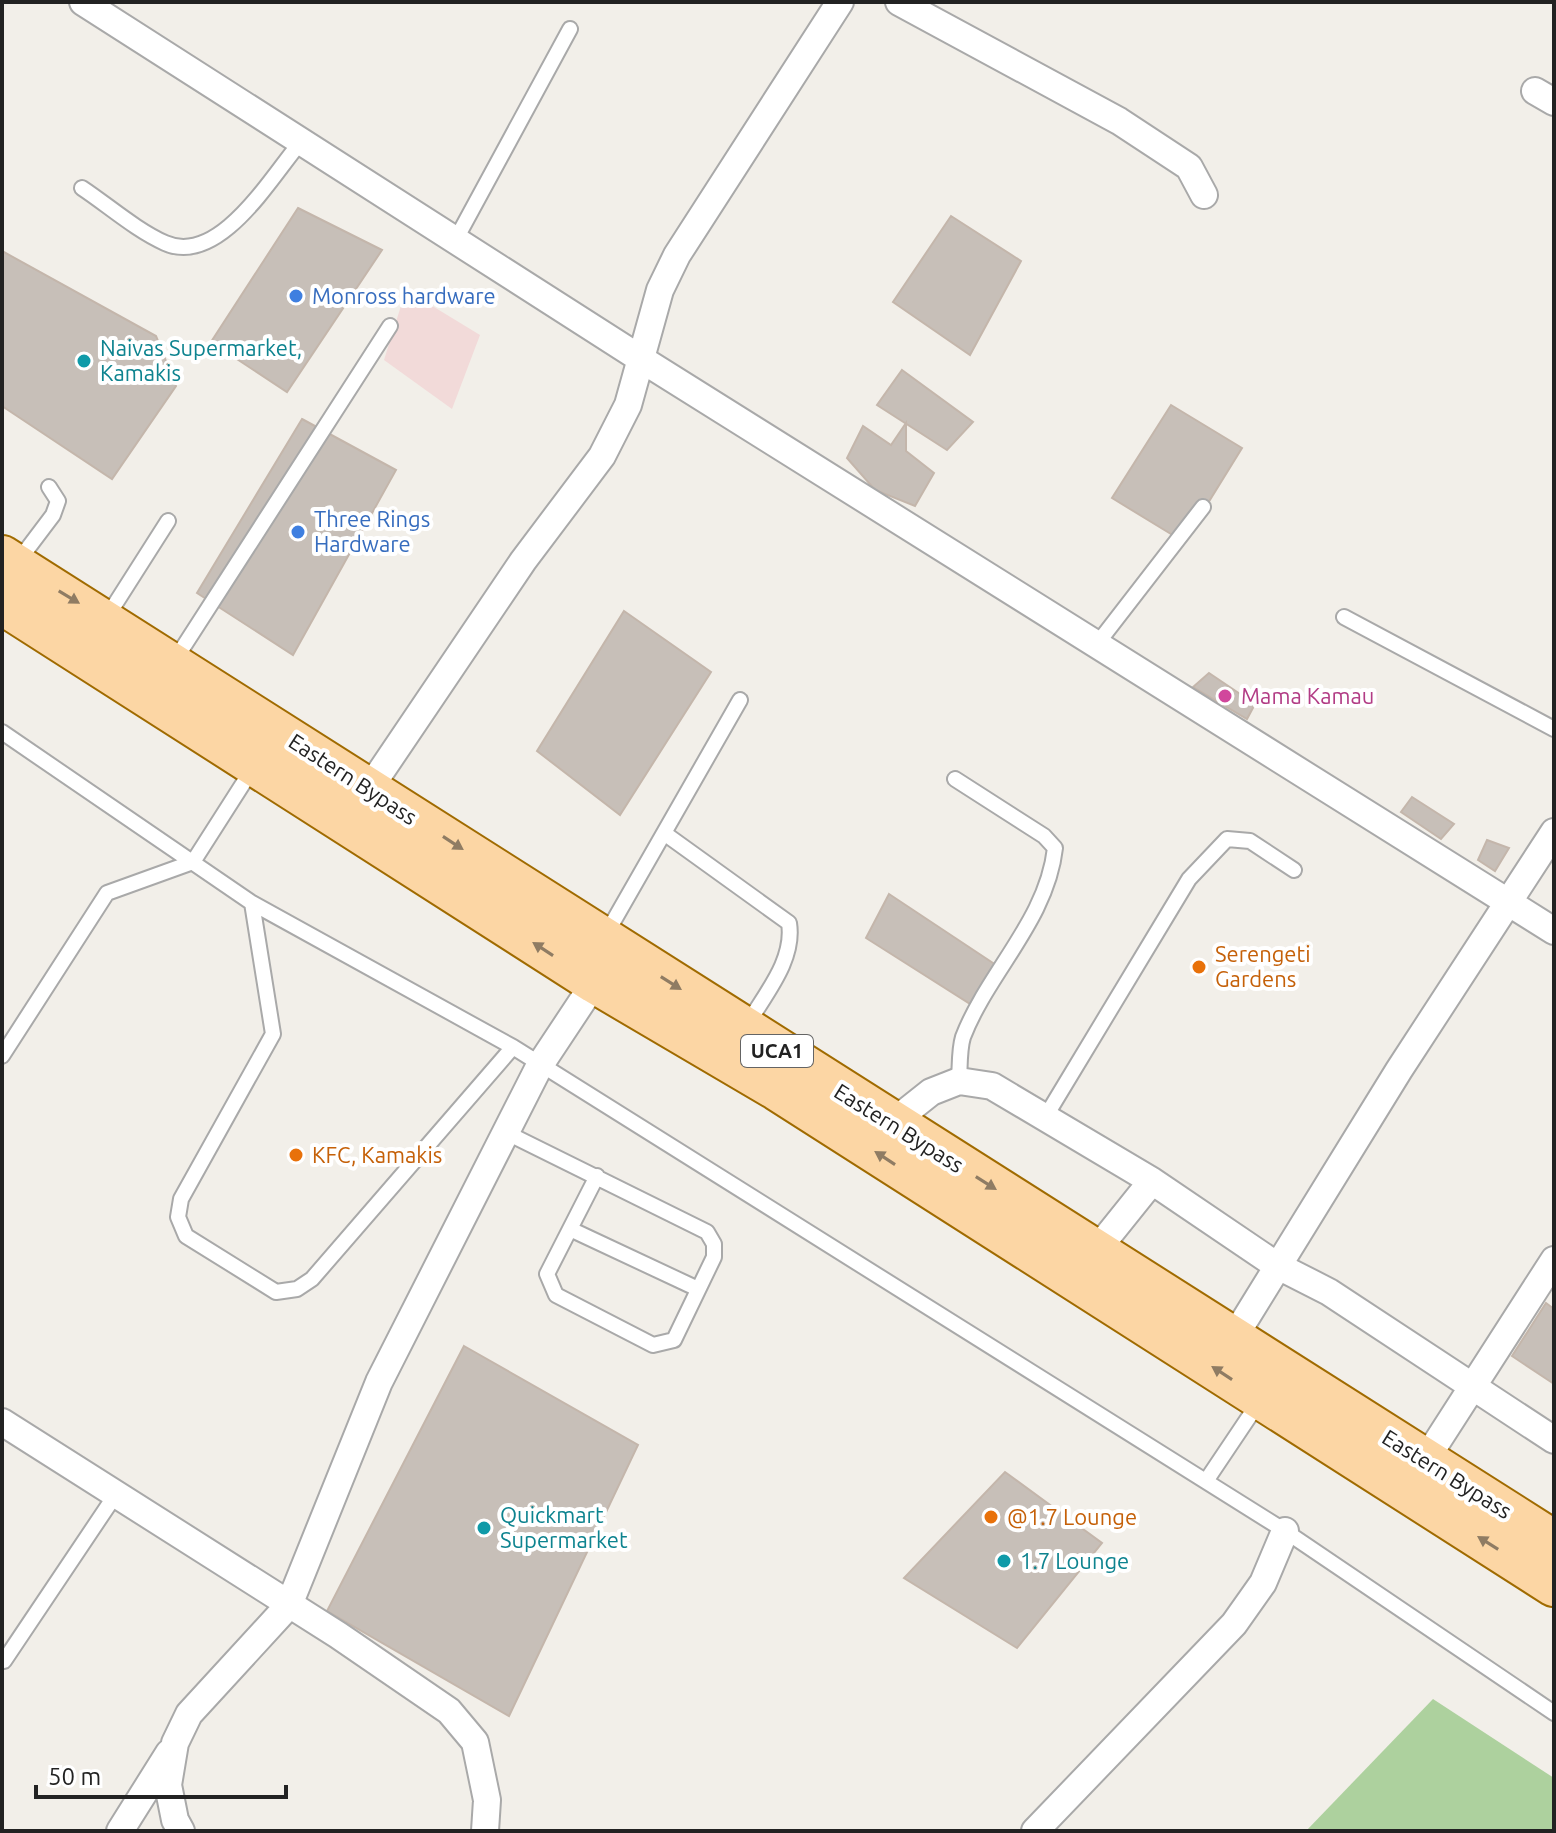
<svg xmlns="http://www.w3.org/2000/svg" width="1556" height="1833" font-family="Ubuntu,sans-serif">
	<rect width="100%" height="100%" fill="#f2efe9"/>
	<path fill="#f2dad9" d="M406,290l74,45 -28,74 -68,-49z"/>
	<path fill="#add19e" d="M1433,1699l121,79v53h-248z"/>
	<path fill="#c7bfb8" stroke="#c4b6ab" stroke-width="2" d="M298,208l84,42 -95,142 -76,-50z
		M951,216l70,45 -51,94 -77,-53z
		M2,251l154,85 20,50 -64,93 -110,-73z
		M902,370l71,52 -26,28 -70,-45z
		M1171,405l71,43 -58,94 -72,-44z
		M302,419l94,51 -103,185 -96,-62z
		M906,423v28l28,22 -19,33 -40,-16 -28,-32 16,-32 28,19z
		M624,611l87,61 -91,143 -83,-64z
		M1209,673l46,31 -8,15 -54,-32z
		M1412,797l42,27 -13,15 -40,-27z
		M1487,840l22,8 -14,23 -17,-11z
		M889,894l110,73 -24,40 -109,-69z
		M1546,1303l8,6v75l-42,-28z
		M464,1346l174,99 -129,271 -182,-105z
		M1005,1472l97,71 -85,105 -113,-70z"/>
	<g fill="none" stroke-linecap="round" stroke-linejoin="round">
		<g stroke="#a9a9a9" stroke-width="18">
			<path id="lane" d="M82,188c27,18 54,42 83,55 54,24 106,-66 135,-100
				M455,241l115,-212
				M16,564l37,-49 5,-14 -9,-14
				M1344,617l210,112
				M105,620l63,-99
				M1097,644l106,-137
				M173,663l217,-337
				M2,732l250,171 261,144 772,484 269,182
				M955,779l89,57 11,12c-8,72 -67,124 -92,189 -4,13 -3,30 -4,44
				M664,833l125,90c6,37 -24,71 -42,102
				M252,903l21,131 -92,165 -3,18 8,19 90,56 21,-3 15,-10 201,-232
				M605,936l135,-236
				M2,1056l105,-163 86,-31 60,-94
				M1046,1116l143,-237 38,-40 23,2 44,29
				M505,1132l202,100 7,12v13l-40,83 -21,5 -97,-50 -9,-21 50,-98
				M570,1229l128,60
				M1206,1481l53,-79
				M4,1661l112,-167"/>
		</g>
		<g stroke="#a9a9a9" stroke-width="30">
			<path id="street" d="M83,2l558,357 913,572
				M899,2l220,119 70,46 15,28
				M1535,91l19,11
				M369,789l154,-228 79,-105 26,-51 32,-115 17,-35 163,-253
				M892,1123l39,-31 28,-11 33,5 160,95 124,84 53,27 225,148
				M1095,1252l57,-71
				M1233,1339l166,-269 155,-238
				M2,1422l336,213 111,76 26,31 12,58 -2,31
				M1426,1459l128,-199
				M120,1831l49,-78
				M181,1831l-6,-11 -7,-35 7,-42 14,-29 100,-109 90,-223 161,-317 55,-83
				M1035,1831l199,-207 29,-41 22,-52"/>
		</g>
		<g stroke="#a06b00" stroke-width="46">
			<path id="primary" d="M2,557l1552,985
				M2,603l593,379 182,107 777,496"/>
		</g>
		<use href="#lane" stroke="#fff" stroke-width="14"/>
		<use href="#street" stroke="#fff" stroke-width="26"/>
		<use href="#primary" stroke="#fcd6a4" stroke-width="42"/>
	</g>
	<defs><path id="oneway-solid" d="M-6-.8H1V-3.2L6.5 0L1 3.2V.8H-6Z" transform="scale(2)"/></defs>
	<g fill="#8f7c63">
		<use href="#oneway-solid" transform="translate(69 597) rotate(31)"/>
		<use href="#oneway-solid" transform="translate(453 843) rotate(33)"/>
		<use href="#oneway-solid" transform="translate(543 949) rotate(-147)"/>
		<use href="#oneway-solid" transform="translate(671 983) rotate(32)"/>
		<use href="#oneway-solid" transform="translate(885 1158) rotate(-147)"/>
		<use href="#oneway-solid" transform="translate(986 1183) rotate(32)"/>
		<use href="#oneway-solid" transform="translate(1222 1373) rotate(-147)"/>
		<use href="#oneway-solid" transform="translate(1488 1543) rotate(-148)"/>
	</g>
	<g fill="#3f7fe0" stroke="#fff" stroke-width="3">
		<circle cx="296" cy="296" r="8"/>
		<circle cx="298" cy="532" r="8"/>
	</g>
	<g fill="#0f9aa8" stroke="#fff" stroke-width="3">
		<circle cx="84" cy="361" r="8"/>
		<circle cx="484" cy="1528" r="8"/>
		<circle cx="1004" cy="1561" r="8"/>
	</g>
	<circle fill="#d1479c" stroke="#fff" stroke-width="3" cx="1225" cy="696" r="8"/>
	<g fill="#e8710a" stroke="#fff" stroke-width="3">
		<circle cx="1199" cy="967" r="8"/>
		<circle cx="296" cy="1155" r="8"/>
		<circle cx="991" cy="1517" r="8"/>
	</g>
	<g text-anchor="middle" stroke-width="8" stroke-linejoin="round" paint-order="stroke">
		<rect fill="#fff" stroke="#646464" stroke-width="2" x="741" y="1035" width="72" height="32" rx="6"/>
		<g font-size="20" font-weight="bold" fill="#222">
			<text x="777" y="1058">UCA1</text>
		</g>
		<g font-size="22" fill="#366cbe" stroke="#fff" text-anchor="start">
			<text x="312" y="304">Monross hardware</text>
			<text x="314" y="527">Three Rings<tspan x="314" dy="25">Hardware</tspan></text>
		</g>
		<g font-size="22" fill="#0d838f" stroke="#fff" text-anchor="start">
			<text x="100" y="356">Naivas Supermarket,<tspan x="100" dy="25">Kamakis</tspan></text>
			<text x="500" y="1523">Quickmart<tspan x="500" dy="25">Supermarket</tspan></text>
			<text x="1020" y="1569">1.7 Lounge</text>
		</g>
		<g font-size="22" fill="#b23c85" stroke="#fff" text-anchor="start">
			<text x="1241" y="704">Mama Kamau</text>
		</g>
		<g font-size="22" fill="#222" stroke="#fff">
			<text transform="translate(353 779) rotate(33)" y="8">Eastern Bypass</text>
			<text transform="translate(899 1128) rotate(32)" y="8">Eastern Bypass</text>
			<text transform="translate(1447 1474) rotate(32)" y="8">Eastern Bypass</text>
		</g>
		<g font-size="22" fill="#c56008" stroke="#fff" text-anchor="start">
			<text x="1215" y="962">Serengeti<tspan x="1215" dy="25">Gardens</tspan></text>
			<text x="312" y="1163">KFC, Kamakis</text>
			<text x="1007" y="1525">@1.7 Lounge</text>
		</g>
	</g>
	<rect width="1556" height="1833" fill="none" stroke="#222222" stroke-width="8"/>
	<path d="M36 1785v12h250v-12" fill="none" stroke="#222222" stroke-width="4"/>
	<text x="48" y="1785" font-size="24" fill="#222222" stroke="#ffffff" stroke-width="6" paint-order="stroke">50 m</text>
</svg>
